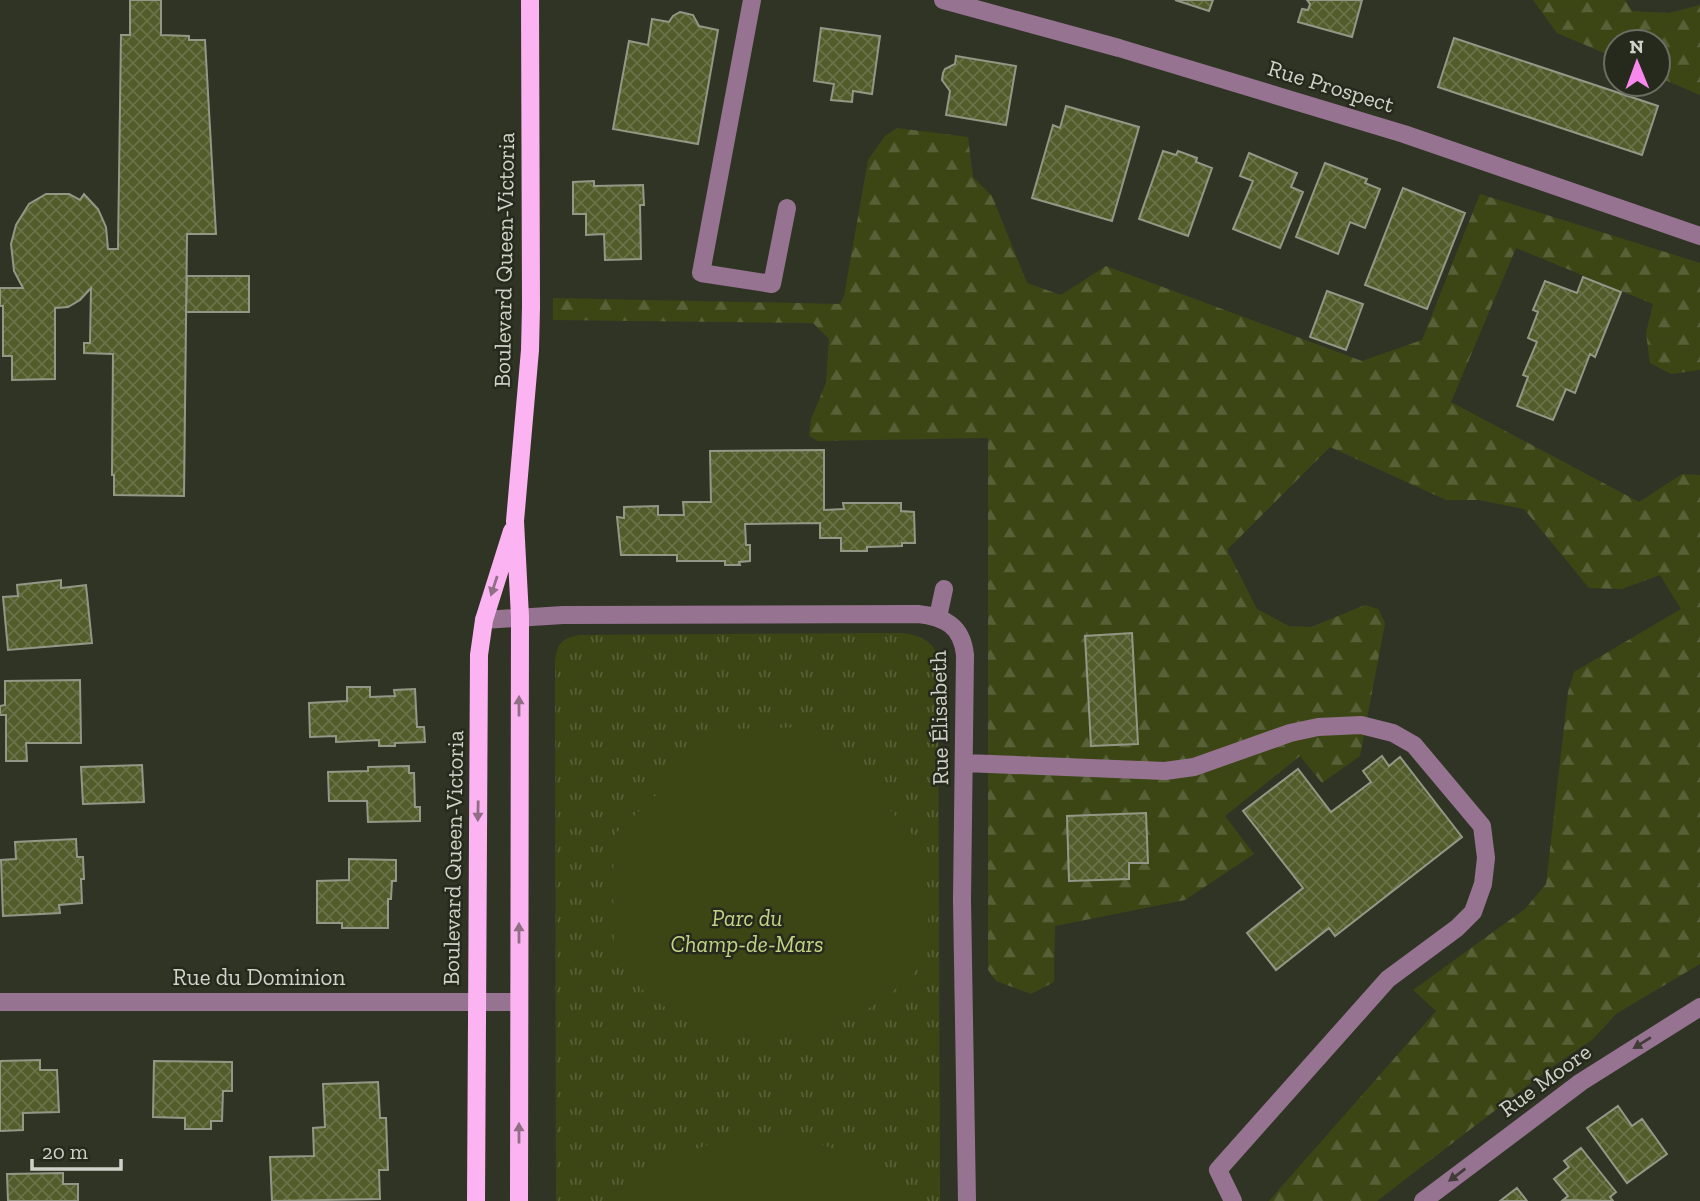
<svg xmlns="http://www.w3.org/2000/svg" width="1700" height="1201" font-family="'Zilla Slab',serif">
	<defs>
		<pattern id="grass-tufts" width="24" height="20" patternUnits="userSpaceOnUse" patternTransform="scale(1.75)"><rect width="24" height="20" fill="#3c4615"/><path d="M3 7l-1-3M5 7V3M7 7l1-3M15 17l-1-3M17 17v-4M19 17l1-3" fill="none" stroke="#576036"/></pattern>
		<pattern id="forest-firs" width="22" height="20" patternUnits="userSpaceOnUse" patternTransform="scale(1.75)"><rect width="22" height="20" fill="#3c4615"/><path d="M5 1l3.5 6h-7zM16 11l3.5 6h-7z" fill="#576036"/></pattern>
		<pattern id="building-cross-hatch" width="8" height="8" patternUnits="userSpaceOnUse" patternTransform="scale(1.75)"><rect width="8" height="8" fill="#515c2a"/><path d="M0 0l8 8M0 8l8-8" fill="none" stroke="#697248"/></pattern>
	</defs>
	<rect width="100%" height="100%" fill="#303425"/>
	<path fill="url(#grass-tufts)" d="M903,633c18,3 26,6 35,22l2,546h-384l-1,-540c2,-18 7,-23 25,-26z"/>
	<path fill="url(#forest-firs)" d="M1533,0h92l7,11 37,2 31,-8v90l-42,-18v-35h-42v16l-59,-25z
		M897,128l71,9 5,40 19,19 35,87 34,12 45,-29 256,95 60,-21 58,-146 220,69v107l-29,4 -21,-11 -4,-30 7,-29 -137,-56 -65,154 188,100 43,-28 18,1v489l-84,50 -23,25 -44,30 -172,132h-108l167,-190 -23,-21 112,-81 21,-25 22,-192 6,-20 107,-63 -21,-34 -38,14 -33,-1 -65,-79 -45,-9h-33l-116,-53 -103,103 30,59 32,17 22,1 54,-22 13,4 7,14 -25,133 -38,27 -22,-27 -75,60 29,38 -69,46 -130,26 -1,56 -23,12 -35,-13 -8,-11v-532l-170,3 -9,-5 2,-17 15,-36 3,-44 -16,-16 -260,-3v-22l287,6 4,-8 24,-136 17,-24z"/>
	<path fill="#3c4615" d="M813,727l112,121c1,17 6,96 2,107 -7,16 -32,35 -46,45 -65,48 -161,49 -226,0 -16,-12 -28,-27 -41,-42l-1,-87 4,-39 109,-103z
		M769,1134c58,7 99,23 139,67h-286c38,-45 90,-63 147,-67z"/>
	<path fill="url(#building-cross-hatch)" stroke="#939886" stroke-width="2" d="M130,0h31v35l28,1v4h16l11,194h-29l-3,262 -70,-1v-20h-2l1,-121 -29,-1v-10h6l1,-55 -11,12 -12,7 -13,1v71l-43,1v-24h-9v-50h-3v-18h23l-9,-17 -3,-27 5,-19 13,-21 17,-10h23l11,6 4,-6 14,15 8,18 2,22h10l3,-214h9z
		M1175,0h38l-4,11z
		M1362,0l-10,37 -54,-15 4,-13 6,1 2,-6 -3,-4z
		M680,12l13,3 6,11 19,4 -20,114 -85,-15 16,-88 19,4 4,-26 17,3 4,-6z
		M821,28l59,8 -8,58 -19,-3 -1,11 -21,-2 3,-16 -20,-3z
		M1454,38l204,68 -16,49 -204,-68z
		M956,56l60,10 -10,59 -60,-10 4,-24 -8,-11 1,-7 2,-4 10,-5z
		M1066,106l73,21 -27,94 -80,-23 21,-73 7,3z
		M1163,151l13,4 2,-4 19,7 -1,4 16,6 -24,68 -49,-17z
		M1249,153l48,20 -6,14 12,5 -23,56 -47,-19 20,-48 -13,-5z
		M1325,163l42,16 -2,4 15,6 -15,39 -15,-6 -12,32 -42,-17z
		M594,181v5l49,-1 1,20h-4l1,54 -36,1 -1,-26 -18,1v-21h-13v-32z
		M1403,188l62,25 -38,96 -62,-24z
		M187,276h62v36h-63z
		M1583,277l38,15 -26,65 -5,-3 -15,39 -9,-4 -13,31 -36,-14 11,-29 -5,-2 14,-33 -9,-4 10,-26 -5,-2 12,-29 32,12z
		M1327,291l36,13 -17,46 -36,-13z
		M824,450v60l20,-1 -1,-6h58v8l13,1 1,31h-13v3l-35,1v4h-26v-13h-21v-15l-75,1 1,21h4v16l-11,1 1,3h-15v-4h-48v-6h-56l-4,-38 7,1v-11l34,-1v9h26l-1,-13h28l-1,-51z
		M61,580v8l25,-3 6,58 -84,7 -5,-53 15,-1 -1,-11z
		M1132,633l6,111 -47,2 -6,-110z
		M80,680l1,63h-55l1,18h-21v-46h-6v-9l5,-1v-24z
		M347,687h23v10l25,-1 -1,-6 21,-1 2,38h7l1,15 -30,1v3h-16v-6l-43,2v-6l-26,1 -1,-34 38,-2z
		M1382,756l7,10 11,-9 62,80 -127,99 -6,-8 -53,42 -29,-37 56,-45 -60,-77 55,-42 33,43 40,-30 -8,-11z
		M142,765l2,37 -61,2 -2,-37z
		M409,766v7h5l1,34h5v14l-52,1 -1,-21h-38l-1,-29 40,-1v-4z
		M1146,813l2,50h-19v16l-60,2 -2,-65z
		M76,839l1,18h6l1,22h-3l1,24 -23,2 1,8 -57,3 -2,-56 15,-1 -1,-17z
		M349,859l47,1v21h-4l-1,18h-3v29h-46v-5h-25v-42l32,-1z
		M40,1060v10h17l2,42 -36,1v17l-23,1v-70z
		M154,1061l78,1v29h-9l-1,30h-11v8h-26v-11l-32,-1z
		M378,1082l2,36h6l2,52h-9l1,29 -108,2 -2,-44 44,-1 -1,-28 12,-1 -2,-43z
		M1618,1106l14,20 10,-7 25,35 -40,29 -40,-55z
		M1581,1148l35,44 -6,5 3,4 -50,-1 5,-4 -14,-17 15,-12 -5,-6z
		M63,1173v11h15v17h-70l-1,-27z
		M1517,1188l10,13h-27z"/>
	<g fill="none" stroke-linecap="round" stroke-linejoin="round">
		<path stroke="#967491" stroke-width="18" d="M752,0l-51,273 71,11 15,-76
			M943,0l176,48 285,86 296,102
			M938,617l6,-28
			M484,620l79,-5 355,-1c27,3 44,12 47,41l-3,245 5,301
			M965,763l200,8 29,-4 96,-34 28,-6 43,-2 32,8 21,12 68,81 4,32 -3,26 -10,28 -16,16 -69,51 -170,191 15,31
			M0,1002h519
			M1423,1201l158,-119 119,-75"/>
		<path stroke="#fbb4f1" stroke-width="18" d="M476,1201l3,-546 5,-35 28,-89
			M519,1201l1,-584 -5,-96 15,-171 1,-43 -1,-307"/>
	</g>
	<defs><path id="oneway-solid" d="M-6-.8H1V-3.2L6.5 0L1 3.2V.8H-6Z" transform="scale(1.75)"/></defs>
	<g fill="#906f86">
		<use href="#oneway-solid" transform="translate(494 586) rotate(108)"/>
		<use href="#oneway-solid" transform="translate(519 706) rotate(-90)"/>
		<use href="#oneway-solid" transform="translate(478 811) rotate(91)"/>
		<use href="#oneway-solid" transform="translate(519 933) rotate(-90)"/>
		<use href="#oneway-solid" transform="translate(519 1133) rotate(-90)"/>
	</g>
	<g fill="#423c39">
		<use href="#oneway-solid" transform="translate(1642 1043) rotate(148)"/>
		<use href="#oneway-solid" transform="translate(1457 1175) rotate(143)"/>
	</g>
	<g text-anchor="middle" stroke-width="5" stroke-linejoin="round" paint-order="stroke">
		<g font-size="23" fill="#d0d2c9" stroke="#262a1c">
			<text transform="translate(1331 86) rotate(17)" y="8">Rue Prospect</text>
			<text transform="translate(504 260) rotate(-89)" y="8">Boulevard Queen-Victoria</text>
			<text transform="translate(939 718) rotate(-91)" y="8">Rue Élisabeth</text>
			<text transform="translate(453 858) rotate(-89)" y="8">Boulevard Queen-Victoria</text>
			<text x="259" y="985">Rue du Dominion</text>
			<text transform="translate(1545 1080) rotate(-36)" y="8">Rue Moore</text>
		</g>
		<g font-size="23" font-style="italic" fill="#c1d486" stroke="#262a1c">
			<text x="747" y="926">Parc du<tspan x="747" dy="26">Champ-de-Mars</tspan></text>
		</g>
	</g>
	<g transform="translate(1637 63) rotate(359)"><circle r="33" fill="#262a1c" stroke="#6a6d61" stroke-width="2"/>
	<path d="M0-5L12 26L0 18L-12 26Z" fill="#f888eb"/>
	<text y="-10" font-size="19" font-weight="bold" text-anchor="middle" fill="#d0d2c9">N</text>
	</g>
	<path d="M32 1159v10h89v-10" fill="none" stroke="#d0d2c9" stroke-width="3.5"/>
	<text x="42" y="1159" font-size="21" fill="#d0d2c9" stroke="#262a1c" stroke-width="5" paint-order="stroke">20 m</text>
</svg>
